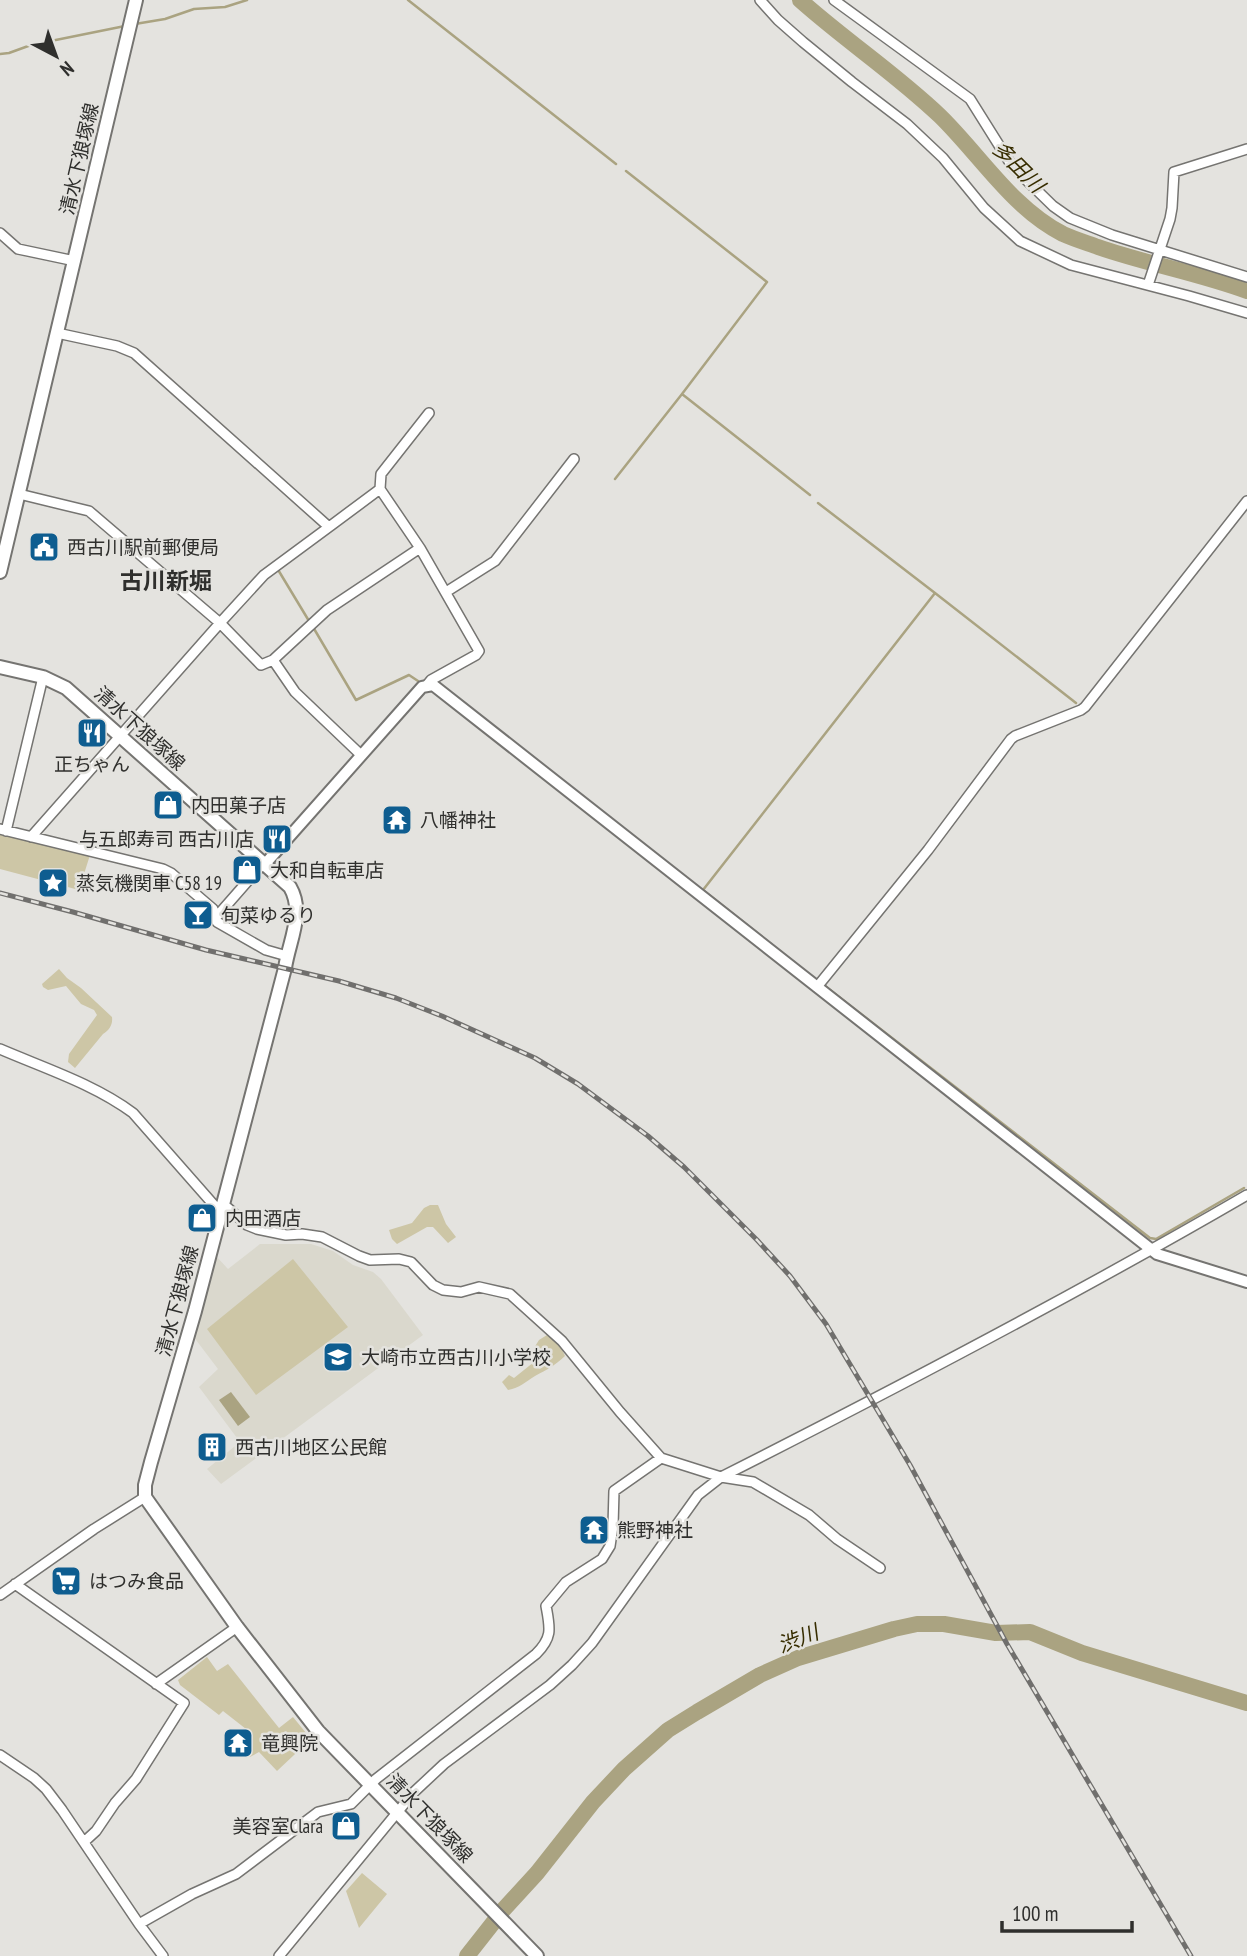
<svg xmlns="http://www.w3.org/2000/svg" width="1247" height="1956" font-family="'PT Sans Narrow','Noto Sans JP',sans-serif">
	<rect width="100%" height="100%" fill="#e4e3df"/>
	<path fill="#dad8cd" d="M260,1244h51l22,7 20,14 20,7 8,7 42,56 -202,149 -14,-15 33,-27 -41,-55 19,-18 -25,-33 23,-80 12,13z"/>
	<path fill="#cdc6a6" d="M0,833l90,22 -11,35 -79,-21z
		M59,969l8,9 14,10 31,29c1,8 -3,13 -9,17l-28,34 -7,-6 1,-8 28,-39 -3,-5 -13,-6 -15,-18 -18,4 -5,-3 -1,-3z
		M430,1205h8l8,19 10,13 -8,6 -15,-16h-6l-30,17 -5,-5 -3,-9 23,-7 12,-15z
		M293,1259l55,68 -92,68 -49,-66z
		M547,1335l12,8 6,13c-12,11 -17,13 -30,20 -10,6 -15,12 -27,14l-6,-8 7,-7 5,3 25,-20 -5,-10 5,-8z
		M207,1657l10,14 11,-7 51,64 14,-11 18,22 -34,32 -18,-19 -9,5 -12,-7 10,-14 -3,-4 1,-3 -23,-18 -4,4 -39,-30 -2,-5z
		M362,1873l25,21 -28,34 -13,-37z"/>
	<path fill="#aaa381" d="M231,1392l19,25 -12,9 -19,-26z"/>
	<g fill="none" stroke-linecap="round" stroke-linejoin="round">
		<path stroke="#aaa381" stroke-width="2.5" d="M408,0l208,164
			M135,24l30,-5 29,-10 31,-2 22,-7
			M0,54l9,-1 22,-8 94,-19
			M626,171l141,111 -85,112 128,101
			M615,479l67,-85
			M277,568l32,53
			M935,593l141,110
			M313,627l43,73 53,-25 9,6
			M810,975l-107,-85 232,-297 -117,-90
			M825,986l325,252 6,1 88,-51"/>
		<path stroke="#aaa381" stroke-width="16" d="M800,0c46,41 96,74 140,116 40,39 72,92 123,118 11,5 24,9 35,13 49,17 100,26 149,44
			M467,1956l37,-47 33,-36 56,-71 31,-33 44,-39 29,-18 63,-37 38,-17 96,-29 23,-5h27l52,9 34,-1 52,21 165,50"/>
		<g stroke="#757471" stroke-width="12">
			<path id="minor" d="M760,0l18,20 25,22 49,40 55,42 36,34 41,50 36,33 51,24 118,31 58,17
				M834,0l136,99 42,67 41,40 17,12 42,17 135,42
				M0,233l18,16 57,12
				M1148,285l22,-66 2,-11 2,-36 73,-23
				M19,494l70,17 131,112 44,-48 65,-48 -195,-174 -17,-7 -60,-13
				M329,527l51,-38
				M446,592l49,-31 79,-102
				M273,660l22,32 66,63
				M427,685l4,-5 45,-25 3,-4 -59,-103 -40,-59 1,-15 48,-61
				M0,829l163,40 8,4 42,36 4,13 49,28 21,6
				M6,831l37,-154
				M31,837l189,-214 41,42 12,-5 54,-50 93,-62
				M215,916l3,-1 43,-49 4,-2
				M817,987l111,-137 83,-111 4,-3 66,-26 4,-3 162,-206
				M0,1049c44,19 94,35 133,64l80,91 8,6 7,-2 19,17 10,4 29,6 16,-1 20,3 37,19 11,4 29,-1 12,3 22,23 10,5 18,2 18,-5 31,7 52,47 58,71 41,46 60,19 32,5 56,33 28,24 43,29
				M15,1584l169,119 -48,76 -21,24 -19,28 -12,11
				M0,1595l94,-66 51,-32
				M156,1684l81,-57
				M0,1755l34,23 12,11 16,21 77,114 24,32
				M139,1924l53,-30 44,-20 82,-62 33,-8 25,-25 160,-125c17,-17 14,-26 10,-48l20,-24 36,-23 8,-13 3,-20 1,-35 47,-33
				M279,1956l135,-164 30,-28 106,-79 22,-20 20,-22 106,-148 23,-18c178,-90 354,-182 526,-282"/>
		</g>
		<g stroke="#757471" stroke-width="14">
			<path id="tertiary" d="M265,864l157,-177 11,-2 724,569 90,28"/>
		</g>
		<g stroke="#757471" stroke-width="16">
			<path id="secondary" d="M0,572l136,-572
				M0,667l43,10 23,11 224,199c15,26 -1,54 -5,81l-90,343 -44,151 -6,23v12l92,130 81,104 219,225"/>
		</g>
		<use href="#minor" stroke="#fff" stroke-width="9"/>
		<use href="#tertiary" stroke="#fff" stroke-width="10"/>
		<use href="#secondary" stroke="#fff" stroke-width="12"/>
		<g stroke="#706f6d" stroke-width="5">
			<path id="rail" d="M0,893l73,19 133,38 133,31 57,17 46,18 93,42 43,26 70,52 36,31 73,73 33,36 36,48 84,141 97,179 184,312"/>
		</g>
		<use href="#rail" stroke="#e4e3df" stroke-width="2.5" stroke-dasharray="8" stroke-linecap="butt"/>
	</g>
	<defs>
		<g id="civic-square" transform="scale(1.575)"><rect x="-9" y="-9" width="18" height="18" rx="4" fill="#0e5d90" stroke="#e4e3df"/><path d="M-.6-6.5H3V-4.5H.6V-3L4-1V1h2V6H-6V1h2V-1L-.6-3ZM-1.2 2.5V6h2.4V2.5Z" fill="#fff"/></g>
		<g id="restaurant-square" transform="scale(1.575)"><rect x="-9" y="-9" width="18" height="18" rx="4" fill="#0e5d90" stroke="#e4e3df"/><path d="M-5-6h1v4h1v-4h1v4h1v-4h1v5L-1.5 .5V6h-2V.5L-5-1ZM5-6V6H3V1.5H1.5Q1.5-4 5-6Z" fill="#fff"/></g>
		<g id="shop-square" transform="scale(1.575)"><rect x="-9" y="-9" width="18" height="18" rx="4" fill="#0e5d90" stroke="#e4e3df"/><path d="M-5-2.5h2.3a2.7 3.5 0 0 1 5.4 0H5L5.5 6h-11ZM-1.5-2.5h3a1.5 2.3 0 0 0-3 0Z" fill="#fff"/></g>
		<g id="temple-square" transform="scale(1.575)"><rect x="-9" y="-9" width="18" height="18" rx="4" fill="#0e5d90" stroke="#e4e3df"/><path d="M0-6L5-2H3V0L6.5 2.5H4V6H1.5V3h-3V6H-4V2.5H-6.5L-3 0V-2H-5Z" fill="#fff"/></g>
		<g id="sight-square" transform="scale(1.575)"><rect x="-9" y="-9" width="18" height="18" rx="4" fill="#0e5d90" stroke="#e4e3df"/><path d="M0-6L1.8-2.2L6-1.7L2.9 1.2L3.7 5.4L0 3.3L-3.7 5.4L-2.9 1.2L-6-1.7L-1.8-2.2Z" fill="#fff"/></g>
		<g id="bar-square" transform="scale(1.575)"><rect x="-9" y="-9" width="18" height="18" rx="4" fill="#0e5d90" stroke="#e4e3df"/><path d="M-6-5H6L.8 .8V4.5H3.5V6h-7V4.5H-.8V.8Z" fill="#fff"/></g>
		<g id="school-square" transform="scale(1.575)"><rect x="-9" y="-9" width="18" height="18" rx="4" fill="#0e5d90" stroke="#e4e3df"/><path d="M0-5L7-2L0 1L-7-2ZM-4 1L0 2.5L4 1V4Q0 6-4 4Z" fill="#fff"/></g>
		<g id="building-square" transform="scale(1.575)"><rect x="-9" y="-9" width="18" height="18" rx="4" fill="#0e5d90" stroke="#e4e3df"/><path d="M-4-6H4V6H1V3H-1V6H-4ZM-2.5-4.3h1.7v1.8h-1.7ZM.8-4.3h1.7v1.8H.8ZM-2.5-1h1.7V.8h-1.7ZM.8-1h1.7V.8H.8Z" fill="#fff"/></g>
		<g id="supermarket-square" transform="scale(1.575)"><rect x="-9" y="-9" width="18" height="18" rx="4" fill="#0e5d90" stroke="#e4e3df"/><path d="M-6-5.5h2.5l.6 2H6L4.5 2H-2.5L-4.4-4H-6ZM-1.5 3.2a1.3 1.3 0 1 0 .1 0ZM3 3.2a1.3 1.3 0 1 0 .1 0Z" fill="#fff"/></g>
	</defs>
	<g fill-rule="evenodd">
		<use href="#civic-square" x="44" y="547"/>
		<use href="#restaurant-square" x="92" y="733"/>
		<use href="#shop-square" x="168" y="805"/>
		<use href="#temple-square" x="397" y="820"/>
		<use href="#restaurant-square" x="277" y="839"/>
		<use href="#shop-square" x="247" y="870"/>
		<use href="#sight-square" x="53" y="883"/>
		<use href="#bar-square" x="198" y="915"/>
		<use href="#shop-square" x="202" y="1218"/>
		<use href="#school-square" x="338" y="1357"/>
		<use href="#building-square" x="212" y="1447"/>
		<use href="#temple-square" x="594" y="1530"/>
		<use href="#supermarket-square" x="66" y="1581"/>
		<use href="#temple-square" x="238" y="1743"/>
		<use href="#shop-square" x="346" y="1826"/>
	</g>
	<g text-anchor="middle" stroke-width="5" stroke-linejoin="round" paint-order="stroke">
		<g font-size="19" fill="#2f2f2d" stroke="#e4e3df">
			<text transform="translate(79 159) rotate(-77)" y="7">清水下狼塚線</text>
			<text transform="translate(140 728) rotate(42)" y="7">清水下狼塚線</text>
			<text transform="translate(177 1301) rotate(-75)" y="7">清水下狼塚線</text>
			<text transform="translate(430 1818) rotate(46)" y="7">清水下狼塚線</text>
		</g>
		<g font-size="19" fill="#2f2f2d" stroke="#e4e3df" text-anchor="start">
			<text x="67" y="554">西古川駅前郵便局</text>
			<text x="92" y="771" text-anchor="middle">正ちゃん</text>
			<text x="191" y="812">内田菓子店</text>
			<text x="420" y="827">八幡神社</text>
			<text x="254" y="846" text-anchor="end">与五郎寿司 西古川店</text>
			<text x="270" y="877">大和自転車店</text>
			<text x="76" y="890">蒸気機関車 C58 19</text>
			<text x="221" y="922">旬菜ゆるり</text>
			<text x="225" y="1225">内田酒店</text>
			<text x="361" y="1364">大崎市立西古川小学校</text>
			<text x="235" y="1454">西古川地区公民館</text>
			<text x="617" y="1537">熊野神社</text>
			<text x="89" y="1588">はつみ食品</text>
			<text x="261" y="1750">竜興院</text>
			<text x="323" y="1833" text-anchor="end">美容室Clara</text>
		</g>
		<g font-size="21" font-style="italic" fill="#372d00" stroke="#e4e3df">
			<text transform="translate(1018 167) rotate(45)" y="7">多田川</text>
			<text transform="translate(798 1639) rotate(-21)" y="7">渋川</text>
		</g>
		<g font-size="23" font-weight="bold" fill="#2f2f2d" stroke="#e4e3df">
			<text x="166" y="589">古川新堀</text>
		</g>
	</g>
	<g transform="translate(56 56) rotate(139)" stroke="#e4e3df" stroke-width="5" paint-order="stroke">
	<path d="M0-5L12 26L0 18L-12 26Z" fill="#2f2f2d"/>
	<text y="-10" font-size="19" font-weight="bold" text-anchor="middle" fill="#2f2f2d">N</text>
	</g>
	<path d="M1002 1921v10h130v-10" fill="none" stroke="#2f2f2d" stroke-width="3.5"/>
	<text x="1012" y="1921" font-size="21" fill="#2f2f2d" stroke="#e4e3df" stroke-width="5" paint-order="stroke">100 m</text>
</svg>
